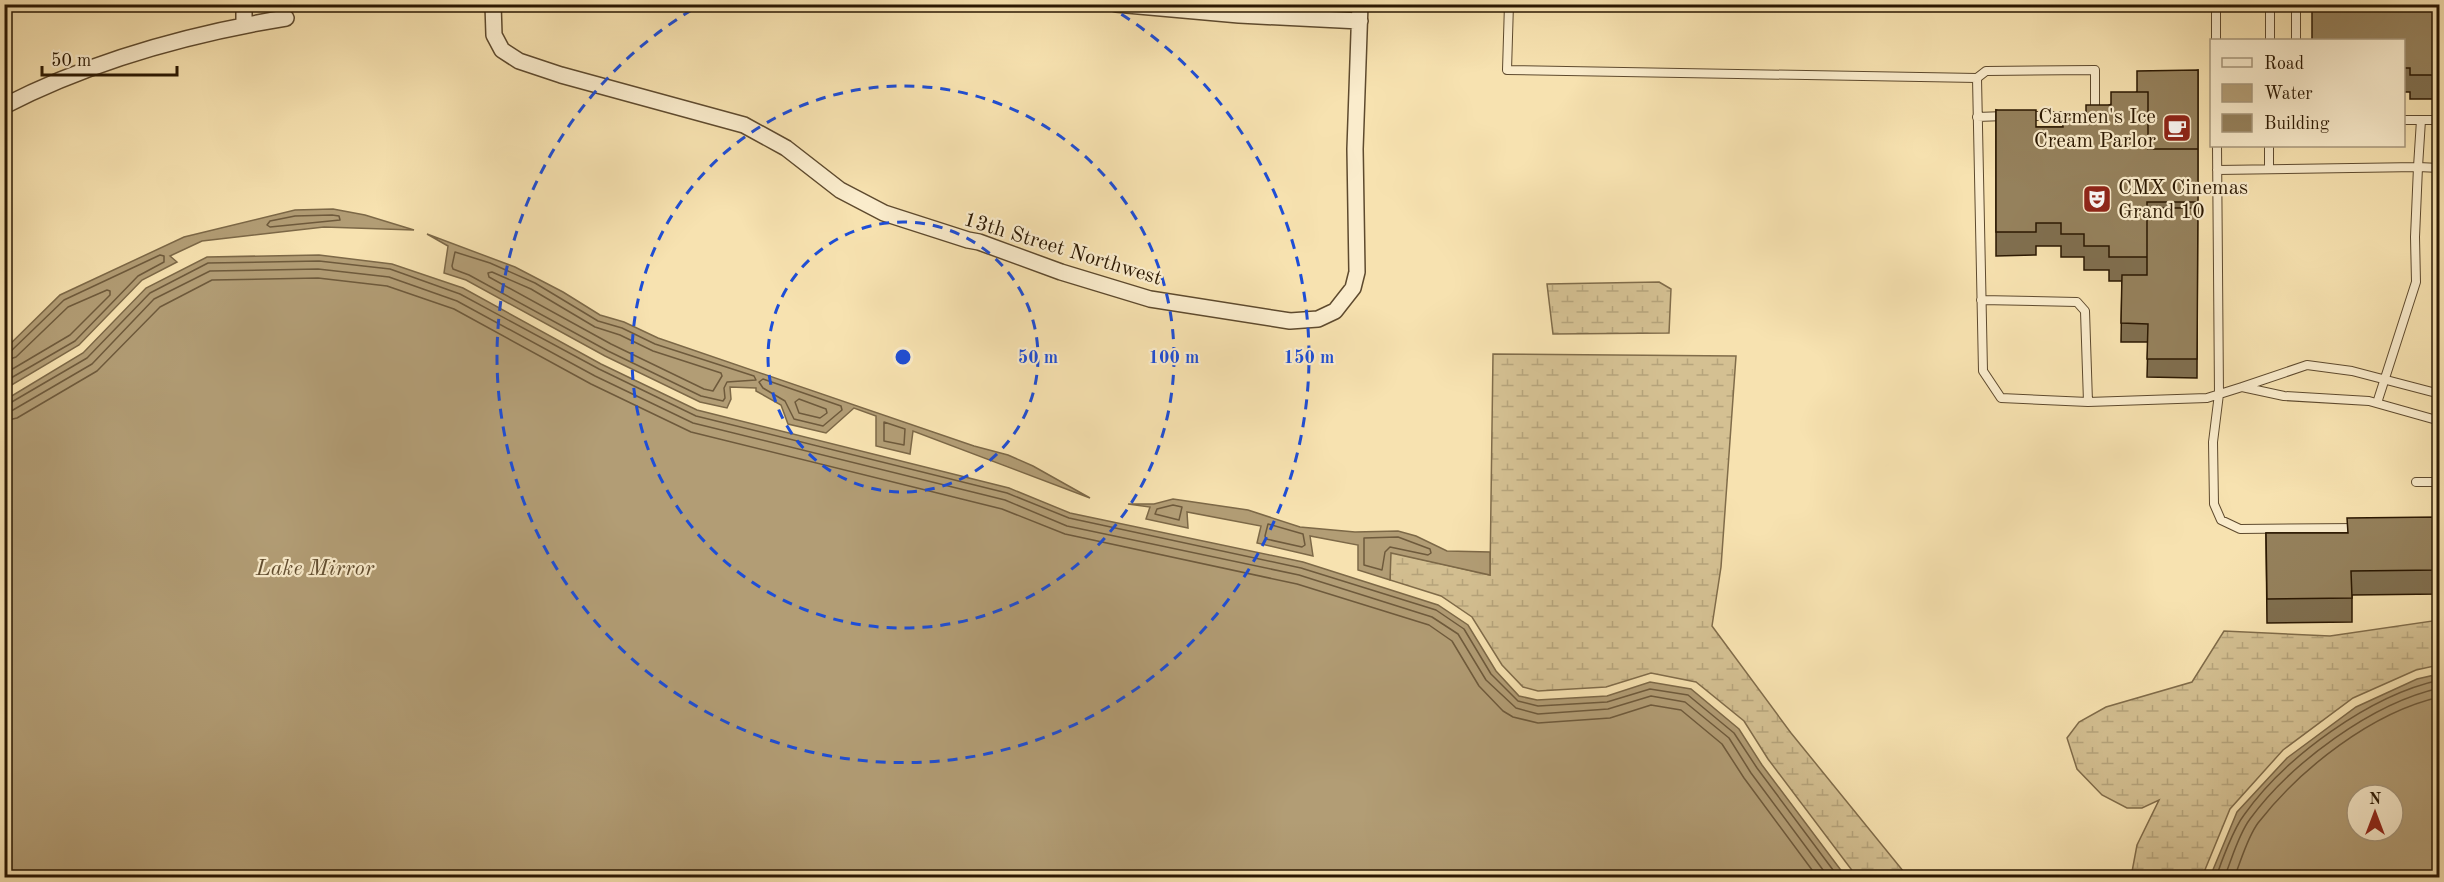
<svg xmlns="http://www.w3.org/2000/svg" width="2444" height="882" font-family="'Old Standard TT',serif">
	<defs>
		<pattern id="wetland-marsh" width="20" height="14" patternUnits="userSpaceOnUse" patternTransform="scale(1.5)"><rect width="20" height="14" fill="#d4c092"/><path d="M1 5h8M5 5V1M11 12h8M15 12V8" fill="none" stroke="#b6a47c"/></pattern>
	</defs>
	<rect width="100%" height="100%" fill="#f7e2b0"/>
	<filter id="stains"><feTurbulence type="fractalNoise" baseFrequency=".00333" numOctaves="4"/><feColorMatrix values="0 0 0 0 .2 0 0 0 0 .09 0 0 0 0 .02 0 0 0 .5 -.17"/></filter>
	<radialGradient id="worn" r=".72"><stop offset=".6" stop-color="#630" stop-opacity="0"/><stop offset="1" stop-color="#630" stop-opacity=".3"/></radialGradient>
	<path fill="url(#wetland-marsh)" stroke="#806c4a" stroke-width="1.5" d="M1659,282l12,7 -2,44 -116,1 -6,-50z
		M1493,354l243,2 -15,211 -9,59 79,107 117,144h-51l-89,-118 -24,-38 -48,-39 -45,-9 -45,14 -68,4 -15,-4 -21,-22 -30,-48 -31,-21 -51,-16v-28l100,23z
		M2439,620v45l-23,5 -63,28 -70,52 -53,59 -28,68h-71l6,-32 22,-45 -17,8h-15l-25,-13 -25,-26 -10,-31 12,-16 27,-15 86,-25 32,-51 106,5z"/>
	<path fill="#b29d75" stroke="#7c6847" stroke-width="1.5" fill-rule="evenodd" d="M333,209l32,6 49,15 -90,-3 -122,14 -32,15 7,6 -35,18 -63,65 -74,44v-40l55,-54 124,-58 111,-27z
		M427,234l88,33 48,25 37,23 24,7 34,16 316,108 34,9 25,11 57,32 -177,-67 -3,23 -34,-8v-30l-22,-8 -28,25 -38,-9 -7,-19 -25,-14v-3l-26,-1 1,12 -4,9 -27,-6 -95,-46 -139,-76 -22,-7 4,-27z
		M319,255l73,9 71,24 138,76 96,46 312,78 61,25 233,49 135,43 30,20 28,46 23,25 18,4 70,-4 43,-14 41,7 48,40 23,36 84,112h-1841v-477l78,-47 63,-65 61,-31z
		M1173,499l75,11 52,17 55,5 43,-1 18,5 31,15 43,1v23l-99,-22 -1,27 -32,-10v-25l-48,-9 3,20 -56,-13 4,-17 -74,-14 1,16 -42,-9 4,-12 -22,-3h26z
		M2439,674v203h-229l27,-65 50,-54 69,-51 61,-28zM2357,795h36v36h-36z"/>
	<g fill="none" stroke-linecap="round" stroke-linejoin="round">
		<path stroke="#6e5a3c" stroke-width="1.5" d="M332,215l7,1 1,4 -70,7 -3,-2 3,-4 25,-5z
			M455,252l35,11 45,20 63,38 24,7 33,16 99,32 2,4 -29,2 -3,6 1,10 -2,3 -22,-5 -93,-45 -139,-76 -16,-6 -1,-3z
			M492,272l39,17 64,38 25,8 33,16 68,22 1,3 -9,15 -9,-2 -93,-45 -122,-67 -1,-4z
			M4,353l7,-2 53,-51 96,-45 4,1v6l-26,14 -63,65 -71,41
			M4,361l12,-4 52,-50 39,-17 3,1v4l-40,40 -66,39
			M763,379l78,27 1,4 -19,16 -29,-7 -9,-18 -22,-13 -4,-6z
			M799,399l27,10 1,4 -7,5 -21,-5 -4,-11z
			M4,404l6,-1 77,-45 63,-65 58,-30 111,-2 71,8 70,25 139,75 97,47 311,77 62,25 232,50 135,42 28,19 27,45 27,27 20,5 69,-4 43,-13 38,6 46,38 23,35 82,110
			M4,412l9,-2 79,-46 62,-65 56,-28 108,-2 71,8 68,24 138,75 98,47 312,77 62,26 232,49 133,42 26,17 28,46 30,28 22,6 70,-5 43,-13 34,6 44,36 22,35 78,105
			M4,421l13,-3 80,-47 63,-64 52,-27 106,-2 69,8 67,23 137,75 100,48 311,77 63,25 232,50 132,41 23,16 27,45 24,25 10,6 25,6 72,-5 41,-13 30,5 41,34 22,34 74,100
			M884,422l21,7 -1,16 -20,-4z
			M1173,505l9,2 -3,13 -24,-6 2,-5z
			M1268,524l35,10 2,11 -3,2 -36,-8 -1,-3z
			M1398,537l32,12 1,4 -3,2 -38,-8 -5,5 -3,18 -18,-5v-27z
			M2216,878c5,-16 18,-50 28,-63 41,-58 126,-120 196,-135
			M2224,878c8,-19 14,-43 26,-59 41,-56 122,-116 190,-131
			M2234,878c7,-17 13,-40 24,-55 42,-54 114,-111 182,-126"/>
		<g stroke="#5e4a2e" stroke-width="10">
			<path id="lane" d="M1509,4l-2,66 470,8 6,293 18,27 87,4 119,-4 35,-11
				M2216,4v36
				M2296,4v36
				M2270,40v-36
				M1977,78l9,-7 109,-1v42
				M2029,116h42
				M1977,117l28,-1
				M2404,120h36
				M2217,146l2,248 -6,48 1,62 7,16 19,9 118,-1
				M2269,169v-23
				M2217,170l201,-3 3,-47
				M1981,300l96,2 8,9 3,91
				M2440,394l-88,-23 -45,-6 -65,22 42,9 85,5 71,20
				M2377,403l39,-121 -1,-45 3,-70 22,1
				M2416,482h24"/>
		</g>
		<g stroke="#5e4a2e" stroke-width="18">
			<path id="street" d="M244,4v21
				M493,4l1,31 8,15 17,11 42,14 183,50 42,23 54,42 44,23 84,27 11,2 82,30 89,27 140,22 28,-2 17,-8 18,-23 4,-16 -2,-123 5,-145
				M1116,4l123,11 121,6
				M4,106c89,-46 185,-72 282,-88"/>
		</g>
		<use href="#lane" stroke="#faeccc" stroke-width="8"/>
		<use href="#street" stroke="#faeccc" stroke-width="15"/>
	</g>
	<path fill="#806f4f" stroke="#2b1802" stroke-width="1.5" d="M2439,4v76h-4v19h-25v-7h-7v-52z
		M2198,70l-1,308 -50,-1 1,-35h-27l1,-61h-13v-11h-25v-13h-23v-11h-25v9l-40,1v-146l40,17h27l74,-35z
		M2439,517v77l-87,1v27l-85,1 -1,-90h81z"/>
	<path fill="#95815c" stroke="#2b1802" stroke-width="1.5" d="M2312,4h127v52h-4v19h-25v-7h-7v-28h-91z
		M2198,70v79h-50v-57h-11v-21z
		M2111,92h37v57h50v53h-51v55h-38v-11h-25v-12h-23v-11h-25v9h-40v-122h40v17h27v-11h23v-11h25z
		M2147,208h51l-1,151h-50l1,-35 -27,-1 1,-48h25z
		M2439,517v53l-88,1 1,27 -85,1 -1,-66h82l-1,-15z"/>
	<g fill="none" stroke="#1d4ed8" stroke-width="3" stroke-dasharray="10 8">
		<circle cx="903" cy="357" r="135"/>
		<circle cx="903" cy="357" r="271"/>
		<path d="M1106 5A406 406 0 1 1 700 5"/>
	</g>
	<defs>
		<g id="cafe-square" transform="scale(1.5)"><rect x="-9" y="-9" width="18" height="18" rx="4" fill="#8f2418" stroke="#faeccc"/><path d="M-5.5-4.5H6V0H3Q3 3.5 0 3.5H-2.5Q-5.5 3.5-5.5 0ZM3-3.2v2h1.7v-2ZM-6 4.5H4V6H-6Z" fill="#fff"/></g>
		<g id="theatre-square" transform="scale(1.5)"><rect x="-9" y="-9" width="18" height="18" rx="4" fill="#8f2418" stroke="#faeccc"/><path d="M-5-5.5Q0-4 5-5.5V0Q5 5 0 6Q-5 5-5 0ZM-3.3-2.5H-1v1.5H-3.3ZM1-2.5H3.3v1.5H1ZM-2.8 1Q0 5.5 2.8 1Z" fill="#fff"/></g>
	</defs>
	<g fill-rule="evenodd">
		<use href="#cafe-square" x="2177" y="128"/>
		<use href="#theatre-square" x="2097" y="199"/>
	</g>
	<g text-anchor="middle" stroke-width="4.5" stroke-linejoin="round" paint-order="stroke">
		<g font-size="21" fill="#2b1802" stroke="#faeccc" text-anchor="end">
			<text x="2156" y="123">Carmen's Ice<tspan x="2156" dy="24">Cream Parlor</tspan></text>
			<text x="2118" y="194" text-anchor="start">CMX Cinemas<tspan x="2118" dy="24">Grand 10</tspan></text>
		</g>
		<g font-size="21" fill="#2b1802" stroke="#faeccc">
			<text transform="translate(1063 248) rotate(17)" y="7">13th Street Northwest</text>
		</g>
		<g font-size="22" font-style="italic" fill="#614d30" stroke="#faeccc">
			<text x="315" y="575">Lake Mirror</text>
		</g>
	</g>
	<circle cx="903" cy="357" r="9" fill="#1d4ed8" stroke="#faeccc" stroke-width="3"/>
	<g font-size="18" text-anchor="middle" font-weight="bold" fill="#1d4ed8" stroke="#faeccc" stroke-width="4.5" stroke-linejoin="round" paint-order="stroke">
		<text x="1038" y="363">50 m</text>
		<text x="1174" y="363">100 m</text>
		<text x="1309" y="363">150 m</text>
	</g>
	<rect width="2444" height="882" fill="none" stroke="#f7e2b0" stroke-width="24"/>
	<rect x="6" y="6" width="2432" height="870" fill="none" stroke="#2b1802" stroke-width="3"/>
	<rect x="12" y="12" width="2420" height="858" fill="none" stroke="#2b1802" stroke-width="1.5"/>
	<rect x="2210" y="39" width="195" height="108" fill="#faeccc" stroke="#a7977b" stroke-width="1.5"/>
	<rect x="2222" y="58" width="30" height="9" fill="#faeccc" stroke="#a7977b" stroke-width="1.5"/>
	<text x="2264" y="69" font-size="18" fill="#2b1802">Road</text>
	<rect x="2222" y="84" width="30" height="18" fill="#b29d75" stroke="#a7977b" stroke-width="1.5"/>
	<text x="2264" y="99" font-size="18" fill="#2b1802">Water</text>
	<rect x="2222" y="114" width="30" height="18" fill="#95815c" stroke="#a7977b" stroke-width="1.5"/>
	<text x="2264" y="129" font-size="18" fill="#2b1802">Building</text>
	<g transform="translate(2375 813)"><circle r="28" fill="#faeccc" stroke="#a7977b" stroke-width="1.5"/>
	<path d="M0-4.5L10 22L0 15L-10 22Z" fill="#8f2418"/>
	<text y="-9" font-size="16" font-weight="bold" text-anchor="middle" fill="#2b1802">N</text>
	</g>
	<path d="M42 66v9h135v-9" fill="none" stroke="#2b1802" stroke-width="3"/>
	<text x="51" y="66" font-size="18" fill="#2b1802" stroke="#faeccc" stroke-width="4.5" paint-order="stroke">50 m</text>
	<rect width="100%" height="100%" filter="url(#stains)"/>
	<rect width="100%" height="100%" fill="url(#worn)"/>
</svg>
